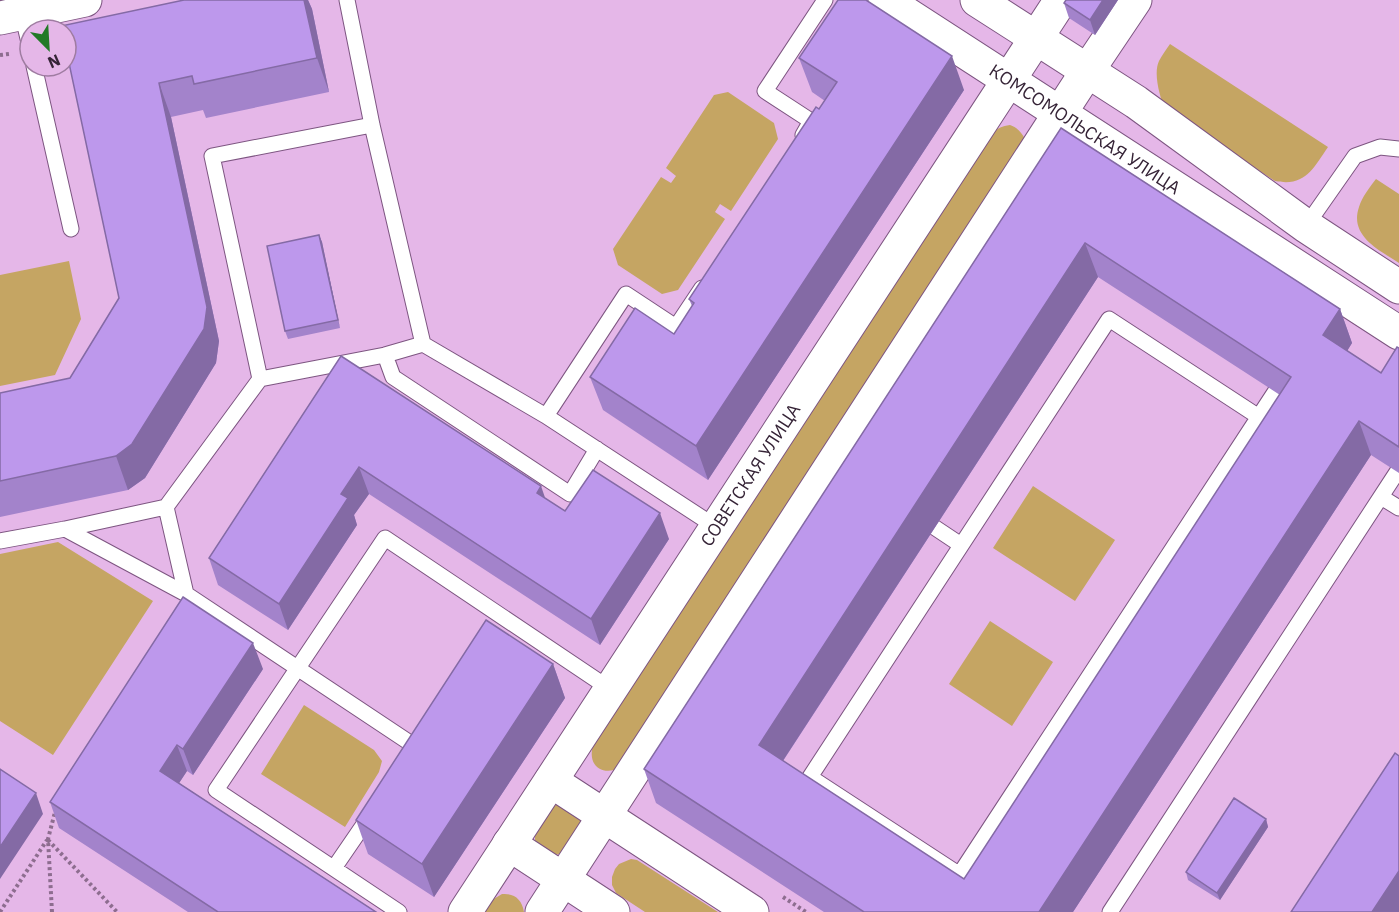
<svg xmlns="http://www.w3.org/2000/svg" width="1399" height="912" font-family="'IBM Plex Sans',sans-serif">
	<rect width="100%" height="100%" fill="#e5b7e8"/>
	<path fill="#c5a563" d="M1170,44l158,103c-15,22 -23,40 -53,34l-110,-71c-5,-13 -12,-36 -6,-49 3,-6 7,-11 11,-17z
		M728,92l46,31 4,16 -47,72 -11,-7 -5,8 10,7 -47,71 -16,4 -44,-29 -5,-16 48,-72 10,6 5,-7 -10,-8 48,-73z
		M1010,125c8,3 11,7 15,14l-405,629c-20,9 -34,-5 -26,-25l399,-610c5,-5 9,-7 17,-8z
		M1376,179l23,15v69c-20,-13 -50,-27 -40,-56 3,-10 11,-20 17,-28z
		M69,261l12,58 -26,56 -55,11v-111z
		M1033,486l82,54 -40,61 -82,-53z
		M58,542l95,59 -100,154 -53,-34v-167z
		M990,621l63,41 -41,64 -63,-42z
		M304,705l70,45 8,11 -3,11 -34,55 -84,-53z
		M563,803l17,11c1,5 2,10 0,15 -3,7 -17,27 -26,26 -6,0 -12,-6 -17,-9l-2,-6v-6l15,-26 6,-3z
		M631,859l6,1 81,52h-73l-29,-19 -4,-8v-8l3,-8 4,-5z
		M502,894c12,-1 20,5 22,18h-40l8,-12z"/>
	<g fill="none" stroke-linecap="round" stroke-linejoin="round">
		<g stroke="#7d5581" stroke-width="17">
			<path id="lane" d="M347,0l25,125 51,219
				M22,13l8,34
				M34,66l37,163
				M803,135l8,-14 -46,-30 60,-91
				M1306,226l49,-70 25,-9 19,2
				M385,355l8,22 177,117 27,-45
				M260,379l-48,-223 160,-31
				M546,416l80,-122 50,33 26,-39
				M1381,497l18,11
				M166,507l20,87
				M934,527l27,18
				M65,529l121,65 230,153
				M0,541l65,-12 101,-22 94,-128 125,-24 38,-11 123,72 170,111
				M334,868l37,-54
				M960,875l-150,-98 299,-458 150,98
				M954,883l321,-491
				M399,912l-183,-122 169,-252 225,151
				M1110,912l287,-440"/>
		</g>
		<g stroke="#7d5581" stroke-width="35">
			<g id="secondary">
				<path id="s1" d="M885,0l514,333"/>
				<path d="M977,0l159,102 170,124 93,61"/>
				<path d="M0,18l85,-18"/>
				<path d="M551,781l201,131"/>
				<path d="M509,844l104,68"/>
				<path id="s2" d="M465,912l596,-912"/>
				<path d="M542,912l546,-842 47,-70"/>
			</g>
		</g>
		<path stroke="#8d6d8f" stroke-width="4" stroke-dasharray="3 3" stroke-linecap="butt" d="M0,55l9,-1
			M48,840l69,72
			M783,897l23,15
			M0,912l47,-72
			M52,912l-4,-73 7,-27"/>
		<use href="#lane" stroke="#fff" stroke-width="15"/>
		<use href="#secondary" stroke="#fff" stroke-width="33"/>
	</g>
	<path fill="#a383cb" fill-rule="evenodd" d="M184,0h124l4,9 17,83 -123,26 -3,-8 -32,7 48,224 -3,22 -71,115 -17,12 -128,27v-124l70,-15 49,-80 -53,-249z
		M1118,0l-23,35 -26,-17 -5,-15z
		M799,58l165,32 -256,390 -105,-70 -13,-33 84,-43 18,-28 -3,-7 136,-198 -13,-9z
		M1061,128l279,181 12,34 -5,8 34,22 18,-25v125l-28,-18 -298,457h-249l-168,-109 -12,-34zM1098,277l182,118 -316,484 -181,-118z
		M319,235l3,7 18,86 -52,11 -3,-8z
		M341,356l205,143 19,12 104,28 -69,106 -231,-151 -15,21 3,10 -69,105 -70,-45 -9,-27z
		M553,664l12,34 -131,199 -66,-43 -12,-34z
		M263,669l-70,106 -6,-4 -8,12 197,129h-188l-129,-84 -9,-26z
		M1266,819l2,8 -48,73 -32,-20 -2,-8z"/>
	<path fill="#846aa5" d="M304,0h4l4,9 17,83 -12,-34z
		M1103,0h15l-23,35 -5,-15z
		M952,56l12,34 -256,390 -12,-34z
		M159,83l12,34 48,224 -3,22 -71,115 -17,12 -12,-34z
		M319,235l3,7 18,86 -2,-8z
		M1085,243l13,34 -327,502 -12,-34z
		M1340,309l12,34 -16,26 -13,-34z
		M1359,421l12,34 -298,457h-34z
		M359,467l10,27 -15,21 3,10 -69,105 -9,-26 62,-110z
		M541,486l9,26 -13,-19z
		M660,513l9,26 -69,106 -9,-26z
		M253,643l10,26 -70,106 -10,-26z
		M553,664l12,34 -131,199 -12,-33z
		M177,745l10,26 -17,26 -10,-26z
		M36,793l7,21 -43,65v-32z
		M1266,819l2,8 -48,73 -3,-7z
		M1399,871v41h-27z"/>
	<path fill="#bd98ec" stroke="#846aa5" stroke-width="1.5" fill-rule="evenodd" d="M184,0h120l13,58 -123,26 -2,-8 -33,7 48,224 -3,22 -72,115 -16,12 -116,25v-88l70,-15 49,-80 -53,-249v-19h-4l-1,-4z
		M838,0h28l86,56 -256,390 -106,-69 45,-69 39,26 20,-31 -5,-4 127,-192 3,2 18,-27 -38,-24z
		M1066,0h37l-13,20 -26,-17z
		M1061,128l279,181 -17,26 58,38 16,-26 2,1v99l-40,-26 -320,491h-175l-220,-143zM1085,243l206,134 -327,502 -205,-134z
		M319,235l19,85 -53,11 -18,-85z
		M341,356l200,130 -4,7 28,18 28,-41 67,43 -69,106 -232,-152 -18,27 7,4 -69,106 -70,-46z
		M183,597l70,46 -70,106 -6,-4 -17,26 216,141h-158l-168,-110z
		M486,620l67,44 -131,200 -66,-44z
		M1395,753l4,3v115l-27,41h-81z
		M0,769l36,24 -36,54z
		M1234,798l32,21 -49,74 -31,-21z"/>
	<g text-anchor="middle" stroke-width="4.5" stroke-linejoin="round" paint-order="stroke">
		<g font-size="18" fill="#352336" stroke="#e5b7e8">
			<text dy="6" stroke="none"><textPath href="#s1" startOffset="238">КОМСОМОЛЬСКАЯ УЛИЦА</textPath></text>
			<text dy="6" stroke="none"><textPath href="#s2" startOffset="522">СОВЕТСКАЯ УЛИЦА</textPath></text>
		</g>
	</g>
	<g transform="translate(48 48) rotate(156)"><circle r="28" fill="#e5b7e8" stroke="#9f7ca1" stroke-width="1.5"/>
	<path d="M0-4.5L10 22L0 15L-10 22Z" fill="#227a27"/>
	<text y="-9" font-size="16" font-weight="bold" text-anchor="middle" fill="#352336">N</text>
	</g>
</svg>
